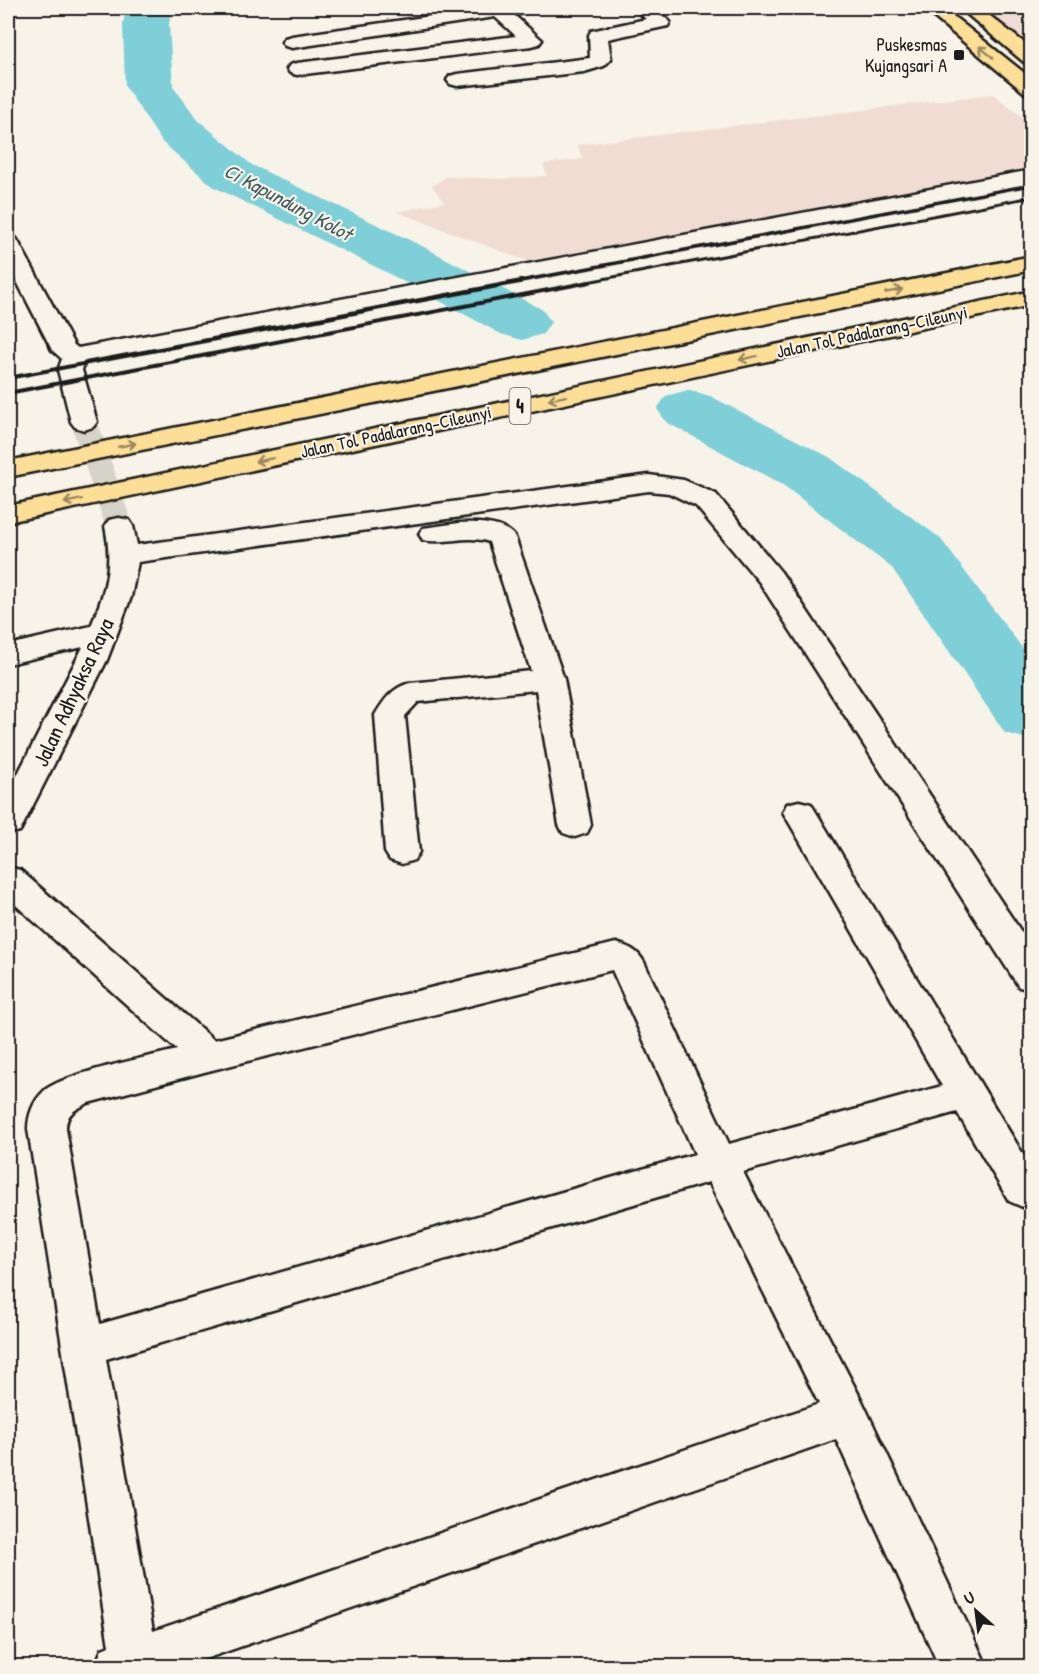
<svg xmlns="http://www.w3.org/2000/svg" width="1039" height="1674" font-family="'Patrick Hand',sans-serif">
	<rect width="100%" height="100%" fill="#f7f3e8"/>
	<filter id="ink" filterUnits="userSpaceOnUse"><feTurbulence type="fractalNoise" baseFrequency=".0167" numOctaves="2"/><feDisplacementMap in="SourceGraphic" scale="12" xChannelSelector="R" yChannelSelector="G"/><feConvolveMatrix kernelMatrix="1 2 1 2 8 2 1 2 1" color-interpolation-filters="sRGB"/></filter>
	<g filter="url(#ink)">
		<path fill="#f0dcd2" d="M985,8h46v36z
			M993,94l38,30v45l-504,92 -130,-49 47,-10 -12,-16 14,-9 61,2 40,-3 -4,-12 40,-5 -6,-14z"/>
		<g fill="none" stroke-linecap="round" stroke-linejoin="round">
			<path fill="#7ecfd7" fill-rule="evenodd" d="M126,8h45l-2,17 4,61 25,34 54,45 172,82 119,63 8,12 -8,12 -21,6 -21,-6 -117,-63 -170,-84 -52,-45 -37,-56 -2,-61z
				M688,390l22,6 119,61 111,81 92,123v79l-27,-7 -113,-165 -109,-83 -117,-63 -9,-13 9,-13z"/>
			<path stroke="#d6d3c9" stroke-width="26" stroke-dasharray="26 13" stroke-linecap="butt" d="M84,422l35,104"/>
			<g stroke="#1c1c1c" stroke-width="5">
				<path id="street" d="M487,8h43l-2,4 -14,3 28,25 -3,4 -7,2 -235,29 -7,-2 -3,-4 3,-4 7,-2 219,-27 -21,-19 -203,31 -7,-2 -3,-4 3,-4 7,-2z
					M634,8h20l16,14 -2,4 -60,13 3,20 -7,7 -20,6 -127,14 -7,-2 -3,-4 3,-4 7,-2 133,-16 -1,-23 2,-4 55,-12z
					M1032,170v13l-947,178 -3,9 15,52 -4,5 -9,3 -9,-3 -4,-5 -13,-52 4,-11 -10,-9 -44,-86v-28l8,2 3,5 55,102 4,3z
					M649,475l35,5 32,14 65,78 251,376v42l-13,-3 -259,-404 -64,-77 -27,-13 -20,-2 -511,71 -7,35 -24,63 -83,163 -4,8 -12,3v-41l75,-146 -75,17v-19l83,-19c15,-35 22,-62 14,-100l4,-6 10,-2 10,2 4,6 4,19z
					M459,523c17,-1 45,-1 56,14l49,142 27,146 -4,8 -12,4 -12,-4 -4,-8 -23,-135 -118,12 -13,14 14,136 -5,8 -12,4 -12,-4 -5,-8 -10,-137c9,-15 17,-27 35,-32l121,-12 -42,-129c-22,-8 -44,3 -66,-2l-4,-6 4,-6z
					M799,801l12,3 221,365v42l-23,-10 -52,-89 -214,60 119,229 125,265h-48l-103,-227 -651,227h-90l7,-17 7,-3 -81,-517c0,-13 5,-28 16,-38 18,-17 104,-34 133,-41l-169,-152v-31l12,3 194,170 402,-97c13,4 21,7 28,19l85,182 213,-58 -159,-274 4,-8zM612,970l83,184 -595,170 -34,-195c0,-16 9,-19 22,-26l120,-32zM709,1182l110,222 -666,227 -47,-272z"/>
			</g>
			<g stroke="#1c1c1c" stroke-width="5">
				<path id="primary" d="M923,8h20l89,71v16l-7,-2z
					M960,8h20l52,41v16l-7,-2z"/>
			</g>
			<g stroke="#1c1c1c" stroke-width="5">
				<path id="highway" d="M1032,256v14l-1024,207v-16z
					M1032,291v14l-1024,217v-16z"/>
			</g>
			<use href="#street" fill="#f7f3e8" fill-rule="evenodd"/>
			<use href="#primary" fill="#fcde96" fill-rule="evenodd"/>
			<use href="#highway" fill="#fcde96" fill-rule="evenodd"/>
			<path stroke="#1c1c1c" stroke-width="3" d="M512,283l520,-98
				M582,283l450,-86"/>
			<path stroke="#1c1c1c" stroke-width="4" d="M8,378l512,-96
				M8,393l582,-111"/>
		</g>
		<defs><path id="oneway-shaft" d="M-6 0H5M1.5-3L5.5 0L1.5 3" fill="none" stroke-width="1.6" stroke-linecap="round" stroke-linejoin="round" transform="scale(1.5)"/></defs>
		<g stroke="#97875f">
			<use href="#oneway-shaft" transform="translate(986 52) rotate(-141)"/>
			<use href="#oneway-shaft" transform="translate(894 291) rotate(-11)"/>
			<use href="#oneway-shaft" transform="translate(748 358) rotate(168)"/>
			<use href="#oneway-shaft" transform="translate(557 398) rotate(168)"/>
			<use href="#oneway-shaft" transform="translate(127 445) rotate(-11)"/>
			<use href="#oneway-shaft" transform="translate(264 460) rotate(168)"/>
			<use href="#oneway-shaft" transform="translate(73 501) rotate(168)"/>
		</g>
	</g>
	<rect fill="#1c1c1c" stroke="#f7f3e8" stroke-width="2" x="953" y="49" width="12" height="12" rx="3"/>
	<g text-anchor="middle" stroke-width="4.5" stroke-linejoin="round" paint-order="stroke">
		<g font-size="18" fill="#1c1c1c" stroke="#f7f3e8" text-anchor="end">
			<text x="947" y="51">Puskesmas<tspan x="947" dy="21">Kujangsari A</tspan></text>
		</g>
		<g font-size="18" fill="#1c1c1c" stroke="#f7f3e8">
			<text transform="translate(872 332) rotate(-12)" y="6">Jalan Tol Padalarang–Cileunyi</text>
			<text transform="translate(396 432) rotate(-12)" y="6">Jalan Tol Padalarang–Cileunyi</text>
		</g>
		<g font-size="20" font-style="italic" fill="#3e5b5d" stroke="#f7f3e8">
			<text transform="translate(288 202) rotate(28)" y="7">Ci Kapundung Kolot</text>
		</g>
		<rect fill="#f7f3e8" stroke="#5e5c59" stroke-width="1.5" x="509.5" y="388" width="21" height="36" rx="4.5"/>
		<g font-size="21" font-weight="bold" fill="#1c1c1c">
			<text x="520" y="413">4</text>
		</g>
		<g font-size="22" fill="#1c1c1c" stroke="#f7f3e8">
			<text transform="translate(73 692) rotate(-65)" y="8">Jalan Adhyaksa Raya</text>
		</g>
	</g>
	<rect width="1039" height="1674" fill="none" stroke="#f7f3e8" stroke-width="30"/>
	<rect x="15" y="15" width="1009" height="1644" fill="none" stroke="#1c1c1c" stroke-width="2" filter="url(#ink)"/>
	<g transform="translate(976 1611) rotate(332)" stroke="#f7f3e8" stroke-width="4.5" paint-order="stroke">
	<path d="M0-4.5L10 22L0 15L-10 22Z" fill="#1c1c1c"/>
	<text y="-9" font-size="16" font-weight="bold" text-anchor="middle" fill="#1c1c1c">U</text>
	</g>
</svg>
